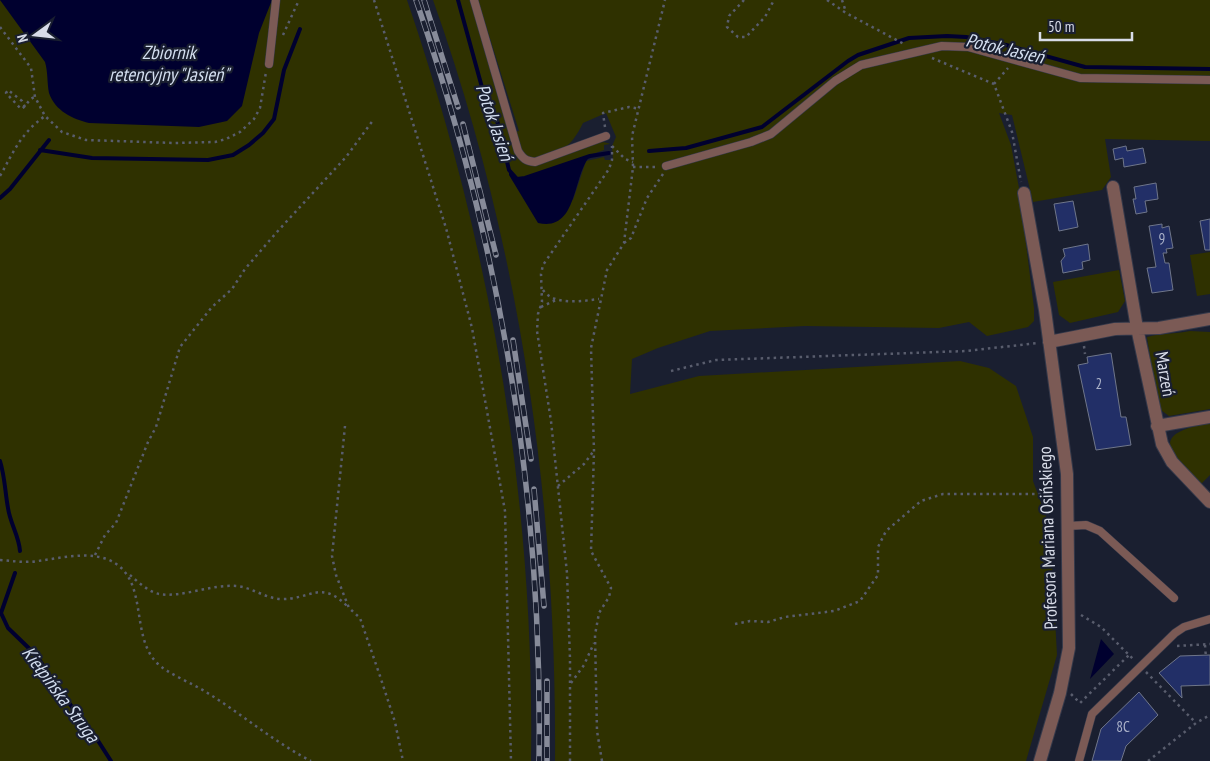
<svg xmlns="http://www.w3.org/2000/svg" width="1210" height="761" font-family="'PT Sans Narrow',sans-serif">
	<rect width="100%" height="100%" fill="#1a1f30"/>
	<path fill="#2f3100" d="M0,0h407c84,245 128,502 124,761h-531z
		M433,0h38l46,155c6,8 11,11 22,9 16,-6 57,-28 71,-20l-6,1v5l-79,28 -8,1 -7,-8 2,9 61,20 13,-39 18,-4 1,3h8l-1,-14 4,-9 -10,-24 -23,10c-14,28 -20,26 -49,36l-11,-4 -8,-23 4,-1 -41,-131h732v141l-105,-2 6,38 -9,13 -69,12 -21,-87 -13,-2 12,32 8,43 15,120v13l-6,6 -41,9 -18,-14 -30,6 -134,-2 -95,5 -52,17 -26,11 -2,35 69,-18 261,-15 29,7 27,18 17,51v44l17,46 7,128 -31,106h-471c2,-259 -35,-517 -122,-761z
		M1210,252v42l-13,2 -7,-41z
		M1119,270l6,31 -7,11 -48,11 -11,-8 -6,-33z
		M1190,331l20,1v77l-41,7 -11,-8 -11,-71c14,-4 28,-3 43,-6z
		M1210,423v52l-9,9c-33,-33 -52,-50 9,-61z"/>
	<path fill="#00002f" d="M0,0h272l-13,33 -17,73 -15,15 -28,6 -110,-4c-16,-4 -34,-12 -40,-30 -2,-10 -1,-21 -4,-31z
		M590,156c-18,21 -12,76 -52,67l-29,-48v-5l8,9 8,-1z
		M1101,639l13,15 -24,25z"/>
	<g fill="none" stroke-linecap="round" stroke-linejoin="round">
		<path stroke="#00002f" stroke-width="4" d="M458,0l25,91 14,29 12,50 8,9 8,-1 65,-22 19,-3
			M40,150l52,8 116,2 25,-5 16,-10 14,-12 11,-14 10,-49 16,-41
			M649,151l37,-3 76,-21 86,-66 10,-6 51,-17 38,-2 19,1 40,8 79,22 125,2
			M0,198l10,-9 39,-49
			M0,461c5,16 5,31 8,47 2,15 11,28 12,43
			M15,573l-14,40 7,15 29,28 21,33 37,47 16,25"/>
	</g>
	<path fill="#222f67" stroke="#6f768a" d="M1126,146l1,5 16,-3 3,15 -22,4 -1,-9 -8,2 -2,-11z
		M1156,183l2,16 -13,2 2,11 -11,2 -3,-15h3l-2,-12z
		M1073,201l5,26 -19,4 -5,-27z
		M1210,219v31h-5l-5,-29z
		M1162,224v4l7,-2 4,22 -7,1 1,4h-4l2,10h4l4,27 -21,3 -5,-25 9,-1 -7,-41z
		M1088,244l2,16 -8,2 1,7 -20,4 -2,-12 4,-5 -2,-7z
		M1111,353l10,64h5l5,28 -35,5 -18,-85 10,-2 -1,-6z
		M1210,655v30l-29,1 1,12 -23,-25 21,-17z
		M1139,692l19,23 -32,31 -5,15h-29l9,-32z"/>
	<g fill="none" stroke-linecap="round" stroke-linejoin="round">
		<g stroke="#35394a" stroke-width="9">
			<path id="service" d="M474,0l44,151c5,8 8,10 17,11l71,-26
				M269,64l7,-64
				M666,166l85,-24 20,-8 64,-53 26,-16 81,-19 26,1 112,31 130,2
				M1068,526l18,-1 14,6 74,67
				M1079,761l13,-47 83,-81 9,-6 26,-8"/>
		</g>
		<g stroke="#35394a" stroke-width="14">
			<path id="minor" d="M1113,187l24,141 25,116 10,18 38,40
				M1024,193l21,117 22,164 2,174 -9,45 -20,68
				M1049,342l66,-13 44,-1 51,-9
				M1157,426l53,-9"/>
		</g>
		<path stroke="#595d6d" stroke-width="2.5" stroke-dasharray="2.5 4" stroke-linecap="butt" d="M374,0l72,228 26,100 33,183 6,250
			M744,0l-15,16 -2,11 11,10h8l19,-20 9,-17
			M827,0l19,13 58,31
			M842,0l4,12
			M0,27l31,41 4,29 10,19 17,16 24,8 88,3 41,-1 11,-3 14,-7 14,-13 6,-11 6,-36
			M283,35l16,-35
			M932,58l62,26 18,48 9,50
			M994,84l14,-16
			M25,107l-3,-6 -14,-11 -2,3 15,16c6,-3 7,-10 14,-12
			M605,127l-2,-14 26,-6 11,2
			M612,146l13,13 8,3
			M633,167h23
			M0,176c14,-25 21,-43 45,-60
			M624,243l7,-5 16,-40 16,-24
			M543,290c11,16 39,11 56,9
			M541,307l15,-7
			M1084,346l1,8
			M671,371l45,-11 250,-9 72,-8
			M345,426l-13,130 4,19 13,33 11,10 20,58 15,46 8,39
			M558,486l26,-22 9,-12
			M95,555l10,-20 11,-12 32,-81 8,-15 24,-80 32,-40 20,-18 13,-20 31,-36 70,-76 28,-38
			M0,560c13,1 25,3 38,1 23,-3 49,-10 71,-1 41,18 20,75 48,103 11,11 35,20 49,29 36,22 68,50 105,69
			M130,575c8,7 19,17 29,19 23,4 52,-10 77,-8 15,1 29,12 44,13 31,1 40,-20 67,7
			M1081,615l20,12 34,34
			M735,624l15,-3 18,1 17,-5 49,-6 26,-10 18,-26v-28l8,-16 35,-30 22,-7h112
			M1205,645l1,13
			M1177,646l33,-2
			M1146,672l50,51
			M571,683l13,-18 10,-22
			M1071,694l9,9 49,-48
			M570,761v-102l-3,-86 -16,-152 -14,-90 1,-17 4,-12 -1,-28 2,-9 66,-96 3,-9v-14
			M602,761l-5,-30 -2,-96 4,-22 10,-16 2,-9 -20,-37 3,-100 -3,-103 16,-78 17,-27 9,-76 -1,-31 33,-136
			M1148,761l48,-38 14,-8"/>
		<use href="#service" stroke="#7b5a55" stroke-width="8"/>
		<use href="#minor" stroke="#7b5a55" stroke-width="12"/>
		<g stroke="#878b99" stroke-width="5.5">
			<path id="rail" d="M416,0c85,245 127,502 123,761
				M424,0l34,107
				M463,124l33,131
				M513,340l18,119
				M534,489l10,117
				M547,681v80"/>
		</g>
		<use href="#rail" stroke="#1a1f30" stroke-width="4" stroke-dasharray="11" stroke-linecap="butt"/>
	</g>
	<g text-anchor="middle" stroke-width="4.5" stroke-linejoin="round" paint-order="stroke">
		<g font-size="15" fill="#aab1c8">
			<text x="1162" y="244">9</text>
			<text x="1099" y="389">2</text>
			<text x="1123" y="732">8C</text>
		</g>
		<g font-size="18" fill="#d8dce8" stroke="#1a1f30">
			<text transform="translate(1165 374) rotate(80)" y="6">Marzeń</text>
			<text transform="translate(1048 538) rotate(-92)" y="6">Profesora Mariana Osińskiego</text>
		</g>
		<g font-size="19" font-style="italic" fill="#d4dff0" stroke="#1a1f30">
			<text transform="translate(1005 48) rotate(13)" y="7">Potok Jasień</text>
			<text x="169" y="59">Zbiornik<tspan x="169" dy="22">retencyjny "Jasień"</tspan></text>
			<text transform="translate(495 122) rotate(71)" y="7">Potok Jasień</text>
			<text transform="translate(61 694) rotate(53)" y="7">Kiełpińska Struga</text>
		</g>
	</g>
	<g transform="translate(35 35) rotate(255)" stroke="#1a1f30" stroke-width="4" paint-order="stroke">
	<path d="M0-4L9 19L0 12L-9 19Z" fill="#d8dce8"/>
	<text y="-8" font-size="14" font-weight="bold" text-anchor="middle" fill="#d8dce8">N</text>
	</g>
	<path d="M1040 32v8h92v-8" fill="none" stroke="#d8dce8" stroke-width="2.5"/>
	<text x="1048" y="32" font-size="15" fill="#d8dce8" stroke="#1a1f30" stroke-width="4" paint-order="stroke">50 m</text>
</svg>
